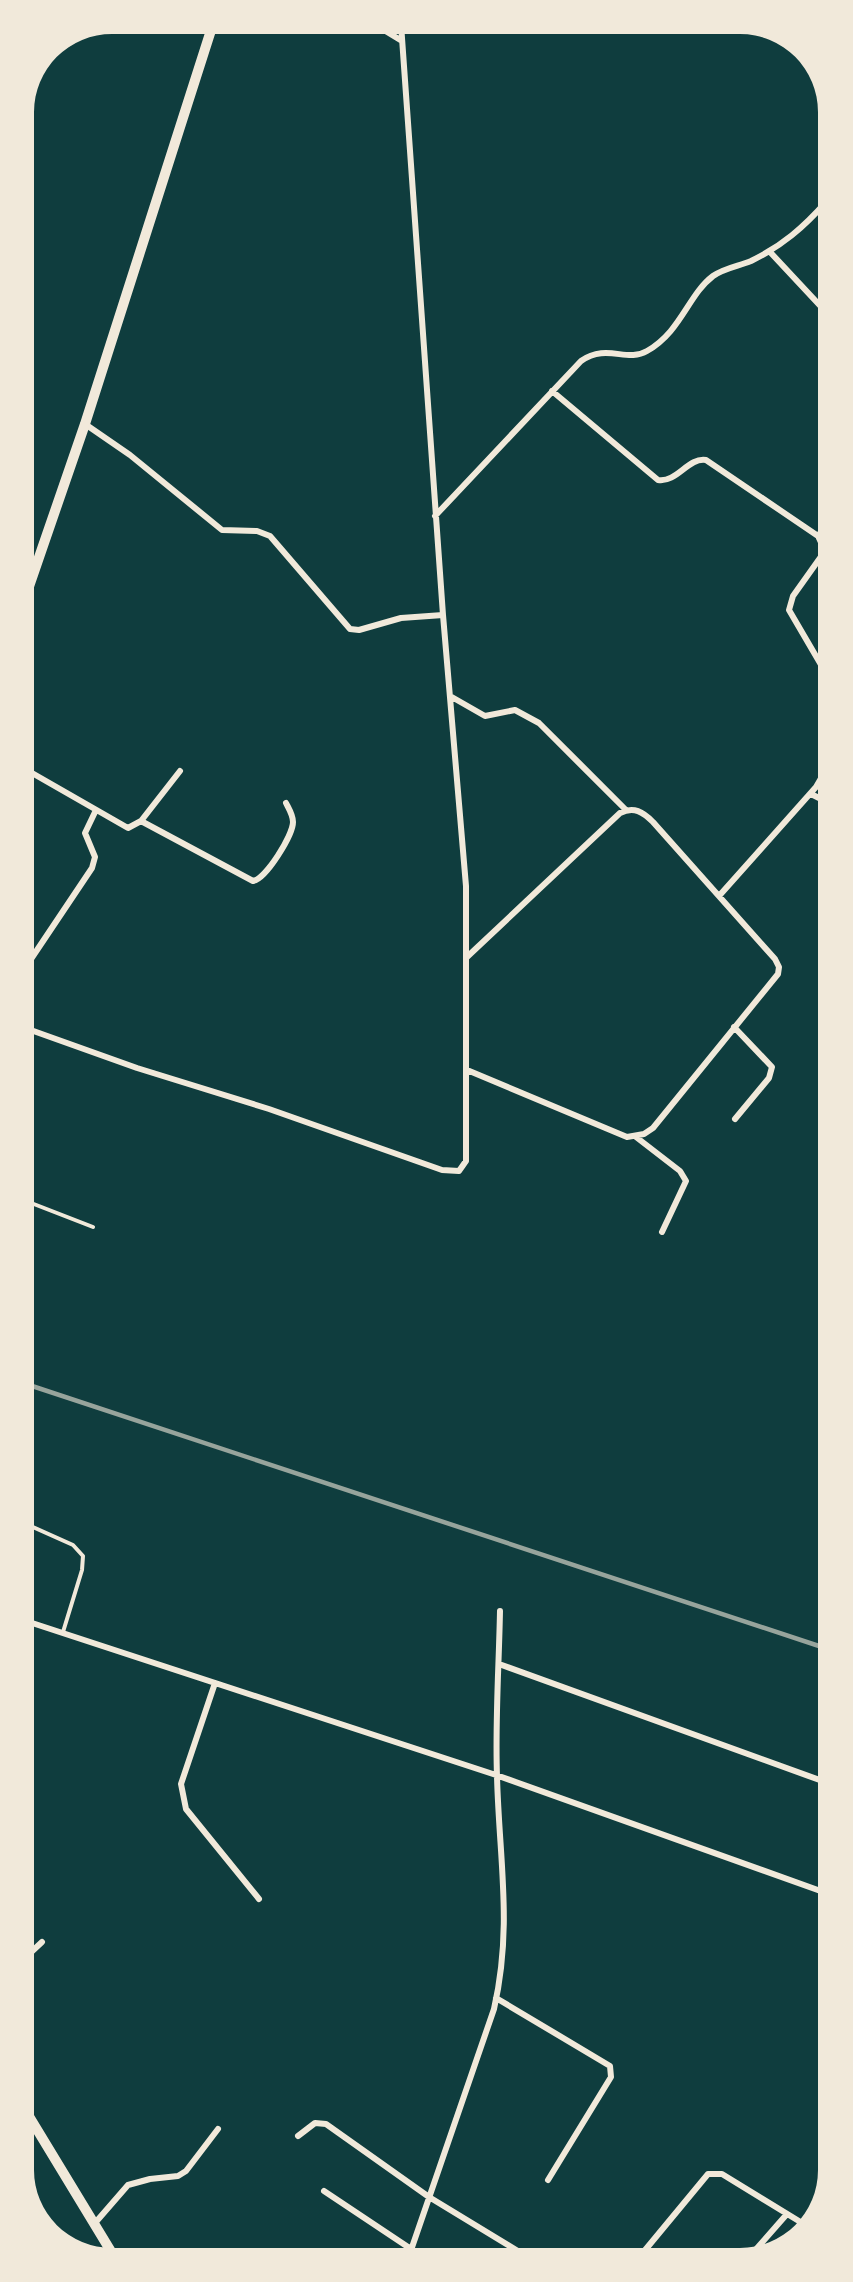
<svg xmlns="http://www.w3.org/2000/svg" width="853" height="2282" font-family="'Exo 2',sans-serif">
	<rect width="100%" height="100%" fill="#0f3d3e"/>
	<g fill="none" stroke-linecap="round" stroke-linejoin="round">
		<path stroke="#f1e9da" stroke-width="4" d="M26,1201l67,26
			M26,1524l47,21 10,11 -1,14 -19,62"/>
		<path stroke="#f1e9da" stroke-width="6" d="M374,24l28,17
			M770,252l56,60
			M552,391l106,89c19,3 30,-23 48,-20l112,76 7,15 -32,45 -4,14 38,65
			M85,424l45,31 92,75 35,1 13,5 80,93 9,1 42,-12 42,-3
			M435,516l146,-155c26,-18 46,2 66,-10 34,-19 41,-56 66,-75 11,-8 26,-10 38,-15 31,-15 53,-34 75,-59
			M818,536l9,-12
			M450,696l35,20 30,-6 24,13 87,87
			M25,769l103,59 13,-7 39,-50
			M811,794l16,8
			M141,821l112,60c13,-2 40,-46 40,-59 0,-7 -4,-13 -7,-19
			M719,896l97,-109 11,-19
			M25,968l67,-100 3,-11 -10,-24 11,-23
			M734,1027l38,40 -3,11 -34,41
			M25,1028l112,40 132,41 173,61 17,1 7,-10v-275l-23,-271 -42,-591
			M467,1070l160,67 17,-3 9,-6 125,-154 1,-7 -4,-8 -122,-137c-10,-10 -19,-16 -33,-9l-153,144
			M636,1137l44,34 6,10 -24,51
			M26,1621l470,154 333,119
			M499,1664l329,119
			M215,1683l-34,101 5,25 73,90
			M27,1956l15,-14
			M496,1998l114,68 1,11 -63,103
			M298,2136l17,-13 11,1 103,73 97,59
			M324,2191l87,58
			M95,2223l33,-38 22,-6 28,-3 8,-5 32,-42
			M641,2255l67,-81h14l85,52
			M751,2255l36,-41
			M409,2256l85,-247c19,-83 5,-150 3,-233 -2,-55 2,-111 3,-165"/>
		<path stroke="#f1e9da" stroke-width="10" d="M25,598l60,-174 128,-400
			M27,2113l88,145"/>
		<path stroke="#97a49c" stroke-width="4.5" d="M26,1384l802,265"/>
	</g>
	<path d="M0 0H853V2282H0ZM112 34H740A78 78 0 0 1 818 112V2170A78 78 0 0 1 740 2248H112A78 78 0 0 1 34 2170V112A78 78 0 0 1 112 34Z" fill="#f1e9da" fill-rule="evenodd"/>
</svg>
